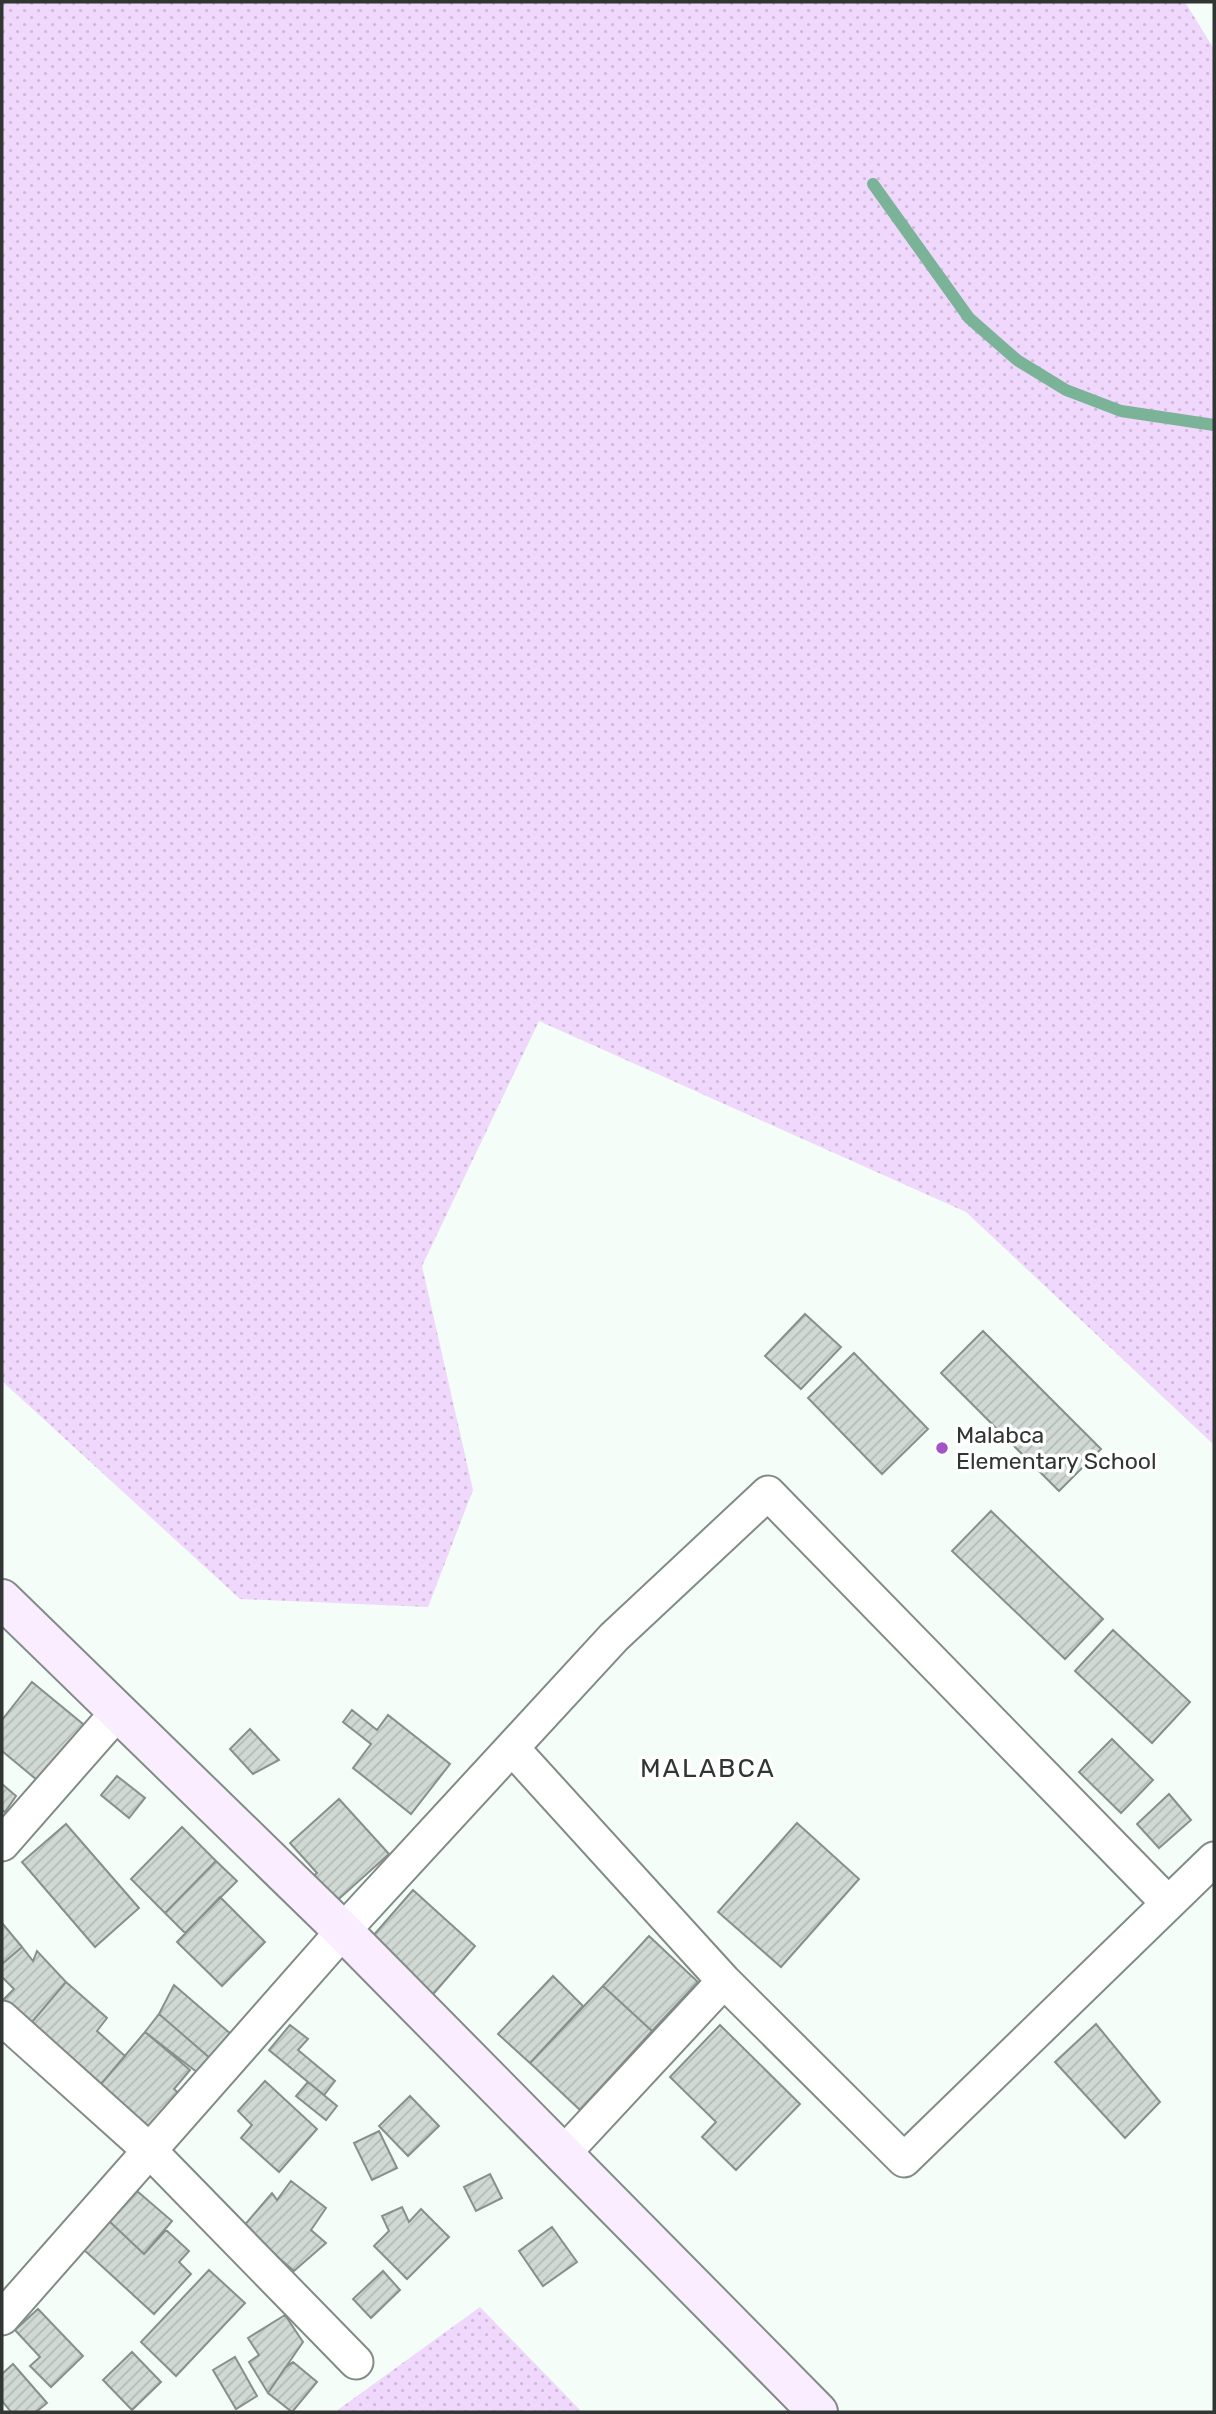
<svg xmlns="http://www.w3.org/2000/svg" width="1216" height="2414" font-family="Rubik,sans-serif">
	<defs>
		<pattern id="grass-dots" width="8" height="8" patternUnits="userSpaceOnUse" patternTransform="scale(1.75)"><rect width="8" height="8" fill="#f0d7fc"/><path d="M2 2h.1M6 6h.1" fill="none" stroke="#ceb9d8" stroke-width="1.8" stroke-linecap="round"/></pattern>
		<pattern id="building-hatch" width="6" height="6" patternUnits="userSpaceOnUse" patternTransform="scale(1.75)"><rect width="6" height="6" fill="#d1d9d5"/><path d="M-1 1l2-2M0 6l6-6M5 7l2-2" fill="none" stroke="#b4bbb7"/></pattern>
	</defs>
	<rect width="100%" height="100%" fill="#f4fdf8"/>
	<path fill="url(#grass-dots)" d="M2,2h1183l29,47v1396l-248,-233 -427,-191 -117,245 51,224 -45,117 -188,-8 -238,-218z
		M480,2307l102,105h-247z"/>
	<g fill="none" stroke-linecap="round" stroke-linejoin="round">
		<path stroke="#7ab398" stroke-width="12" d="M873,184l96,134 48,42 49,30 55,21 93,14"/>
	</g>
	<path fill="url(#building-hatch)" stroke="#88908c" stroke-width="2" d="M805,1314l36,33 -40,42 -36,-33z
		M983,1331l118,118 -42,42 -118,-118z
		M854,1353l74,76 -46,45 -74,-76z
		M991,1511l112,108 -38,40 -113,-108z
		M1113,1630l77,72 -38,41 -77,-72z
		M32,1682l57,47 -46,56 -41,-34v-31z
		M352,1710l25,20 11,-15 62,49 -39,50 -58,-46 18,-24 -28,-22z
		M250,1729l29,31 -26,14 -23,-25z
		M1112,1739l41,41 -32,33 -42,-41z
		M117,1776l28,22 -16,20 -28,-23z
		M2,1784l14,12 -11,16 -3,-2z
		M1169,1794l22,26 -32,28 -22,-24z
		M339,1799l50,55 -57,51 -23,-25 8,-7 -27,-30z
		M797,1823l62,56 -78,88 -63,-55z
		M66,1824l73,84 -44,39 -73,-85z
		M182,1827l34,34 -51,52 -34,-34z
		M216,1861l21,20 -52,52 -20,-20z
		M413,1890l62,56 -47,54 -62,-56z
		M220,1897l45,45 -43,44 -45,-44z
		M2,1923l20,24 -20,17z
		M649,1936l49,46 -46,49 -49,-45z
		M22,1947l11,14 4,-10 29,31 -40,47 -24,-28 12,-12 -12,-12v-13z
		M553,1976l30,30 -53,57 -32,-29z
		M66,1982l41,36 -10,13 28,25 -29,34 -70,-61z
		M174,1985l58,50 -21,24 -52,-45z
		M603,1986l49,45 -72,79 -50,-47z
		M159,2014l52,45 -13,14 -53,-41z
		M1096,2024l64,78 -35,36 -70,-76z
		M290,2025l18,14 -10,11 37,31 -11,14 -55,-45z
		M720,2025l80,79 -64,66 -34,-33 14,-15 -46,-45z
		M145,2032l45,38 -16,19 11,10 -34,39 -55,-48z
		M265,2081l52,48 -38,43 -38,-34 11,-13 -14,-14z
		M308,2082l29,24 -11,14 -30,-24z
		M410,2096l29,30 -31,30 -29,-30z
		M379,2131l18,37 -25,12 -18,-37z
		M490,2174l12,24 -26,13 -12,-24z
		M291,2181l35,27 -15,22 15,13 -32,28 -51,-44 29,-34 5,7z
		M137,2191l35,30 -28,33 -35,-33z
		M402,2207l7,15 12,-13 28,28 -42,42 -33,-33 15,-15 -7,-15z
		M109,2221l35,33 22,-24 23,21 -10,11 12,12 -37,40 -71,-65z
		M552,2227l25,35 -34,24 -24,-35z
		M209,2270l36,33 -69,73 -35,-34z
		M383,2271l17,19 -29,28 -18,-19z
		M38,2309l45,47 -32,31 -21,-21 10,-9 -25,-27z
		M285,2315l18,27 -35,51 -19,-31 10,-7 -11,-17z
		M132,2352l29,30 -29,28 -29,-30z
		M235,2357l22,39 -21,13 -23,-39z
		M293,2362l24,20 -25,30 -24,-19 17,-25z
		M13,2364l34,39 -11,9h-25l-9,-11v-27z"/>
	<g fill="none" stroke-linecap="round" stroke-linejoin="round">
		<g stroke="#838b87" stroke-width="37">
			<path id="street" d="M512,1748l212,233 180,179 310,-301
				M2,1844l115,-131
				M2,2018l147,132 207,212
				M564,2153l160,-172
				M2,2318l341,-387 271,-294 154,-144 400,410"/>
		</g>
		<g stroke="#838b87" stroke-width="42">
			<path id="secondary" d="M2,1599l341,332 475,481"/>
		</g>
		<use href="#street" stroke="#fff" stroke-width="33"/>
		<use href="#secondary" stroke="#f9edff" stroke-width="38"/>
	</g>
	<circle fill="#a355c6" stroke="#fff" stroke-width="2.5" cx="942" cy="1448" r="7"/>
	<g text-anchor="middle" stroke-width="7" stroke-linejoin="round" paint-order="stroke">
		<g font-size="23" fill="#313533" stroke="#fff" text-anchor="start">
			<text x="956" y="1443">Malabca<tspan x="956" dy="26">Elementary School</tspan></text>
		</g>
		<g font-size="26" letter-spacing="2" fill="#313533" stroke="#fff">
			<text x="708" y="1777">MALABCA</text>
		</g>
	</g>
	<rect width="1216" height="2414" fill="none" stroke="#313533" stroke-width="7"/>
</svg>
